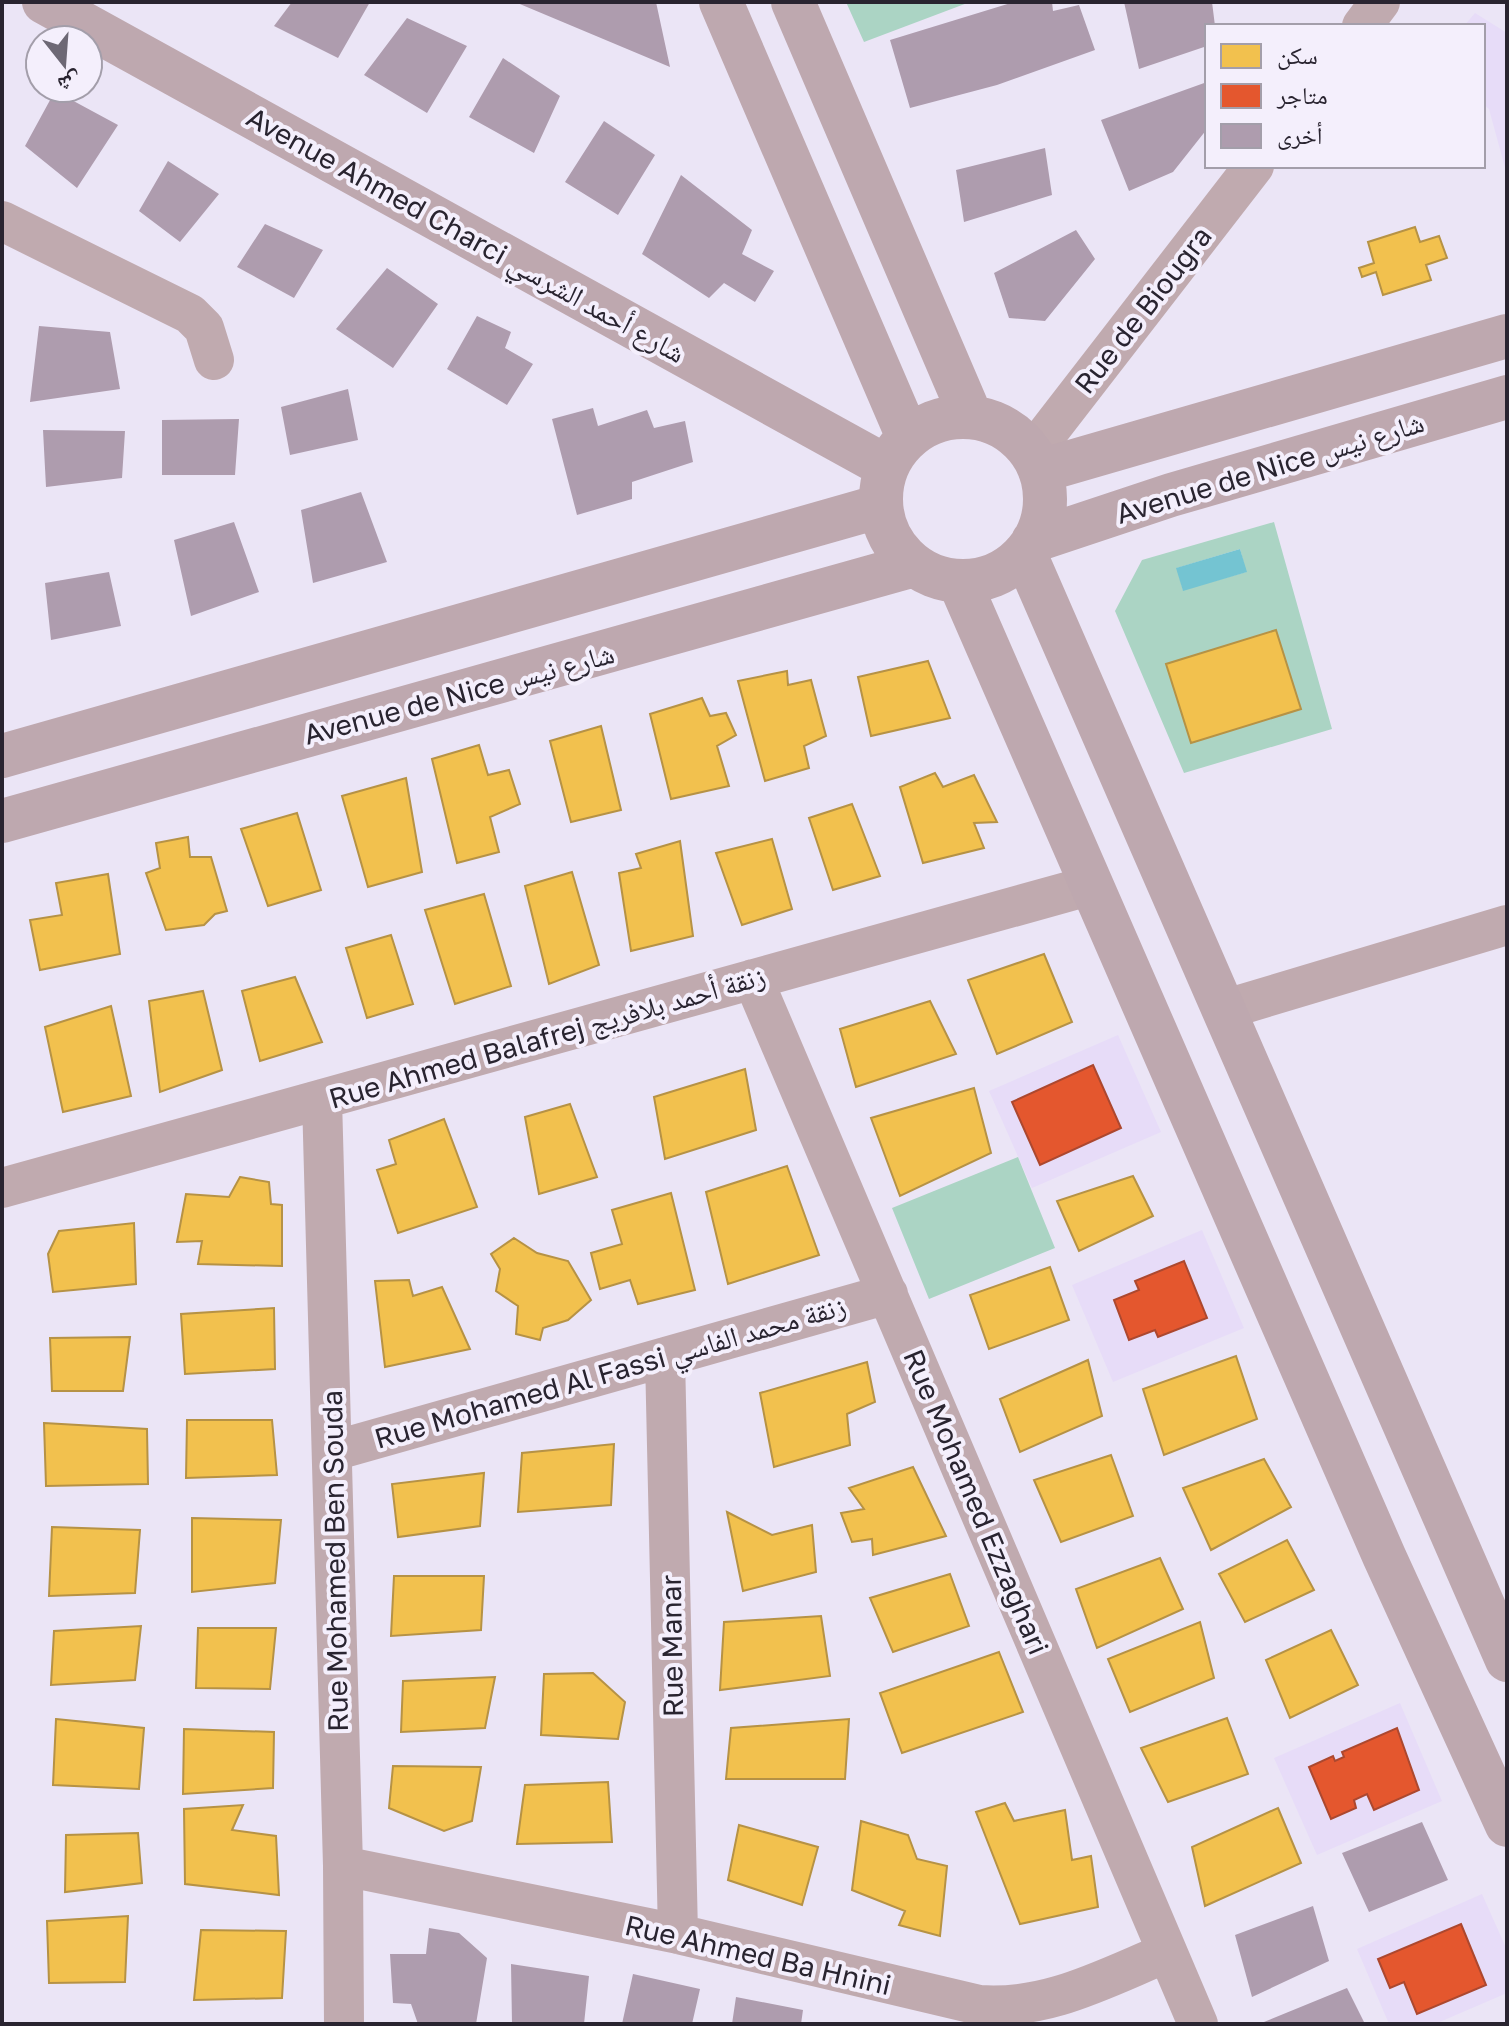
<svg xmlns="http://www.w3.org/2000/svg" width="1509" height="2026" font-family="'Golos Text','Noto Naskh Arabic',sans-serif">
	<rect width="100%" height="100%" fill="#ebe5f6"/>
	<path fill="#e7dcf8" d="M1475,13l32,20v142l-18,-66 -6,-5v-78h-19z
		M1118,1035l43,97 -129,56 -43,-97z
		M1202,1230l42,98 -131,54 -41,-97z
		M1400,1703l42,98 -125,54 -43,-97z
		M1482,1894l25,56v43l-72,31h-46l-32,-75z"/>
	<path fill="#abd4c4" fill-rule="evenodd" d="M846,2h124l-106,40z
		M1274,522l58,207 -148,44 -69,-162 27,-51zM1240,549l6,23 -63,18 -6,-22zM1276,630l25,79 -110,34 -25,-79z
		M1018,1157l37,91 -126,51 -37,-91z"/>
	<path fill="#74c4d2" d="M1240,549l7,23 -64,19 -7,-23z"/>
	<path fill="#f2c14e" stroke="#b69245" stroke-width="2" d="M1415,227l5,15 19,-6 8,22 -21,7 5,15 -48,15 -7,-23 -14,5 -3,-9 15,-5 -6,-21z
		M1276,630l25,79 -110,34 -25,-79z
		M928,661l22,57 -79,18 -13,-59z
		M787,671l1,14 23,-5 15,56 -22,10 5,22 -44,13 -27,-100z
		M702,698l8,18 16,-3 10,22 -19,11 12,40 -58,13 -21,-85z
		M601,726l20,84 -50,12 -21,-81z
		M479,745l9,30 21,-5 11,34 -30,13 9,35 -42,11 -25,-104z
		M935,773l8,14 31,-12 23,47 -23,1 10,25 -61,15 -23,-76z
		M406,778l16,94 -54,15 -26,-91z
		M852,804l28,72 -47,14 -24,-72z
		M297,813l24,77 -53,16 -27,-77z
		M188,837l2,20h21l16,54 -12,3 -11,11 -38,5 -20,-57 14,-5 -4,-25z
		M772,839l20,70 -50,16 -26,-72z
		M680,841l13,95 -62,15 -12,-78 22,-5 -5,-14z
		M572,872l27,93 -50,19 -24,-98z
		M108,874l12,80 -80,16 -10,-50 32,-5 -6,-32z
		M484,894l27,92 -56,18 -30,-94z
		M391,935l22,69 -46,14 -21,-70z
		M1044,954l28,68 -75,32 -29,-74z
		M295,977l27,65 -62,19 -18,-70z
		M203,991l19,79 -62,22 -11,-91z
		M930,1001l26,53 -100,33 -16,-58z
		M111,1006l20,90 -68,16 -18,-85z
		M745,1069l11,61 -91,29 -11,-62z
		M974,1088l17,65 -91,43 -29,-78z
		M570,1104l27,73 -58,17 -14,-77z
		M444,1119l33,88 -79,26 -21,-63 19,-6 -7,-24z
		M787,1166l32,89 -91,29 -22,-92z
		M1133,1176l20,40 -74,35 -22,-50z
		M240,1177l29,5 2,22 11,1v61l-84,-2 4,-23 -25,1 9,-48 43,3z
		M671,1193l24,97 -57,14 -8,-24 -30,9 -9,-36 31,-9 -10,-34z
		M134,1223l2,61 -83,8 -5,-38 11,-23z
		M514,1238l23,15 31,8 23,39 -23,20 -25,8 -3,12 -24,-6 2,-28 -22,-15 4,-22 -9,-15z
		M1050,1267l19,53 -80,29 -19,-54z
		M409,1280l4,16 29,-9 28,62 -85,18 -10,-86z
		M274,1308l1,61 -90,5 -4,-60z
		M130,1337l-7,54h-71l-2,-53z
		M1236,1356l21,63 -93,36 -21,-66z
		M1088,1360l14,56 -82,36 -20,-53z
		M867,1362l8,40 -28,12 3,31 -76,22 -14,-74z
		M187,1420h85l5,55 -91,3z
		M44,1423l103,6 1,55 -102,2z
		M614,1444l-3,61 -93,7 4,-59z
		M1111,1455l22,61 -72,26 -27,-62z
		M1264,1459l27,48 -80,43 -28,-62z
		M913,1467l33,69 -73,19 -1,-16 -20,3 -11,-29 23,-4 -15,-21z
		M484,1473l-4,53 -82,11 -6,-53z
		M727,1512l45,23 40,-10 4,47 -73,19z
		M192,1518l89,2 -6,63 -83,9z
		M52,1527l88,3 -5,63 -86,3z
		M1287,1540l27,50 -69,32 -26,-48z
		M1160,1558l23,51 -86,39 -21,-59z
		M950,1574l19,52 -76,26 -23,-54z
		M394,1576h90l-3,54 -90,6z
		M821,1616l9,60 -110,14 4,-68z
		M1200,1622l14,56 -84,34 -22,-53z
		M141,1626l-6,54 -84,5 3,-54z
		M198,1628h78l-6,61 -74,-1z
		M1331,1630l27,55 -68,33 -24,-58z
		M999,1652l24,60 -121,41 -22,-60z
		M593,1673l32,29 -7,37 -77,-4 3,-61z
		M495,1677l-10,51 -84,4 2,-51z
		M1227,1718l21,56 -80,28 -27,-54z
		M56,1719l88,9 -5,61 -86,-4z
		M849,1719l-4,60h-119l5,-51z
		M184,1729l90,3 -1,56 -90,6z
		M393,1766l88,1 -9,54 -28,10 -55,-23z
		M608,1782l4,60 -95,2 8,-59z
		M1005,1803l9,18 51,-11 7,50 19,-4 7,51 -78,17 -44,-112z
		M243,1805l-11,25 44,6 3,59 -94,-11 -1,-75z
		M1278,1808l23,55 -96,43 -13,-59z
		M861,1821l47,14 9,24 30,7 -7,70 -41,-11 6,-14 -53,-21z
		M739,1825l79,22 -16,58 -74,-25z
		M138,1833l4,50 -77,9 1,-57z
		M128,1916l-3,66 -76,1 -2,-62z
		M201,1930l85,1 -4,67 -88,2z"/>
	<path fill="#e4572e" stroke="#ac482f" stroke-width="2" d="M1093,1065l28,63 -81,37 -28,-63z
		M1184,1261l23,57 -49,19 -3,-7 -26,10 -15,-40 25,-10 -4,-9z
		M1397,1728l22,62 -45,20 -7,-16 -13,6 2,8 -25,11 -22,-52 24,-11 2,5 9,-4 -2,-5z
		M1461,1924l25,61 -69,29 -13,-32 -14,6 -12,-29z"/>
	<path fill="#ae9cae" d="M292,2h78l-32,56 -64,-32z
		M515,2h141l14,65z
		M1014,2h38l1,9 26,-6 16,45 -98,35 -87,23 -20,-68z
		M1124,2h88l3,24h-8v20l-68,23z
		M407,18l60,28 -40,67 -63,-38z
		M503,58l57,38 -26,57 -65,-36z
		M1207,82v47l-34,43 -44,19 -28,-71z
		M55,91l63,34 -41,63 -52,-42z
		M604,121l51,34 -37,60 -53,-33z
		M1045,148l7,47 -88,27 -8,-52z
		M168,161l51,33 -39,48 -41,-31z
		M681,175l71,55 -10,24 32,17 -19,31 -31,-19 -15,15 -67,-44z
		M265,224l58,26 -29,48 -57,-31z
		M1076,230l19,29 -50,62 -36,-3 -15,-45z
		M387,268l51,36 -45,64 -57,-39z
		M477,316l34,16 -6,16 28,16 -26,41 -60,-36z
		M39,326l71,6 10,57 -90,13z
		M348,389l10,51 -68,15 -9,-48z
		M593,408l5,18 49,-16 7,18 31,-7 8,41 -61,20v17l-55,16 -25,-96z
		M239,419l-4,56h-73v-55z
		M43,430l82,1 -3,47 -76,9z
		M361,492l26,70 -74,21 -12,-73z
		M234,522l25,70 -68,24 -17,-76z
		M109,572l12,54 -70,14 -6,-57z
		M1422,1822l26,58 -79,32 -27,-59z
		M1313,1906l16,55 -77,36 -17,-62z
		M429,1928l30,5 28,25 -11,66h-58l-7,-20 -18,-1 -3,-49h36z
		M511,1964l78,12 -5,48h-72z
		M633,1974l67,15 -8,35h-70z
		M1347,1988l18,36h-106z
		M736,1997l67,13 -2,14h-69z"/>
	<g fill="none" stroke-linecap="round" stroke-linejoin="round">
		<path stroke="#c0aaaf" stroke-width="40" d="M1362,26l18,-24
			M2,221l188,93 14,14 10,32
			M1032,453l222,-287
			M753,979l445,1045
			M1223,1010l284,-85
			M322,1099l21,767 1,158
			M2,1188l1090,-303
			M665,1357l13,577
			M333,1451l555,-157
			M343,1866l335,68 301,71c69,5 124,-26 187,-52"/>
		<path stroke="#bea8af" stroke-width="44" d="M44,2l843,465
			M721,2l187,435
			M793,2l178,415
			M881 499a82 82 0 1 1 164 0a82 82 0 1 1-164 0Z
			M1040,471l467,-135
			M1033,541l138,-46 336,-98
			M1025,554l482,1106
			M959,581l425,975 123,269
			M2,756l879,-250
			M2,821l912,-256"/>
	</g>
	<g text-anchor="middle" stroke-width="8" stroke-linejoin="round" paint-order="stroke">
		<g font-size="28" fill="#292430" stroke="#f4effc">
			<text transform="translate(466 235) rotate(29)" y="10">Avenue Ahmed Charci شارع أحمد الشرسي</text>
			<text transform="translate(1143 310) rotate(-52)" y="10">Rue de Biougra</text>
			<text transform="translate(1270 468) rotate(-17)" y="10">Avenue de Nice شارع نيس</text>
			<text transform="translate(459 694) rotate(-15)" y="10">Avenue de Nice شارع نيس</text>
			<text transform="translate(547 1037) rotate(-16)" y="10">Rue Ahmed Balafrej زنقة أحمد بلافريج</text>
			<text transform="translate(610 1372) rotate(-16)" y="10">Rue Mohamed Al Fassi زنقة محمد الفاسي</text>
			<text transform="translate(976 1502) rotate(67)" y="10">Rue Mohamed Ezzaghari</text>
			<text transform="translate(335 1561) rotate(-91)" y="10">Rue Mohamed Ben Souda</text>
			<text transform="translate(672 1646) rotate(-91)" y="10">Rue Manar</text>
			<text transform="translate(758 1955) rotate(13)" y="10">Rue Ahmed Ba Hnini</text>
		</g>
	</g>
	<rect width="1509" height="2026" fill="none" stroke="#292430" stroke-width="8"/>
	<rect x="1205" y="24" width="280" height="144" fill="#f4effc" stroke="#a39eaa" stroke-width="2"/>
	<rect x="1221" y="44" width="40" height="24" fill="#f2c14e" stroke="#a39eaa" stroke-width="2"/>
	<text x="1277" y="64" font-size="24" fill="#292430">سكن</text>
	<rect x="1221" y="84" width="40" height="24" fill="#e4572e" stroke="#a39eaa" stroke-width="2"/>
	<text x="1277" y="104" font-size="24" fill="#292430">متاجر</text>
	<rect x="1221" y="124" width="40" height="24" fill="#ae9cae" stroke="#a39eaa" stroke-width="2"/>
	<text x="1277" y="144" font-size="24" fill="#292430">أخرى</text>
	<g transform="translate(64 64) rotate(163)"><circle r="38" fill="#f4effc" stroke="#a39eaa" stroke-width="2"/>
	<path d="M0-6L14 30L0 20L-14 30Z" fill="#6d6875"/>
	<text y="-12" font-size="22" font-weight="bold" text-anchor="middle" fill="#292430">ش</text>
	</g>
</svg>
